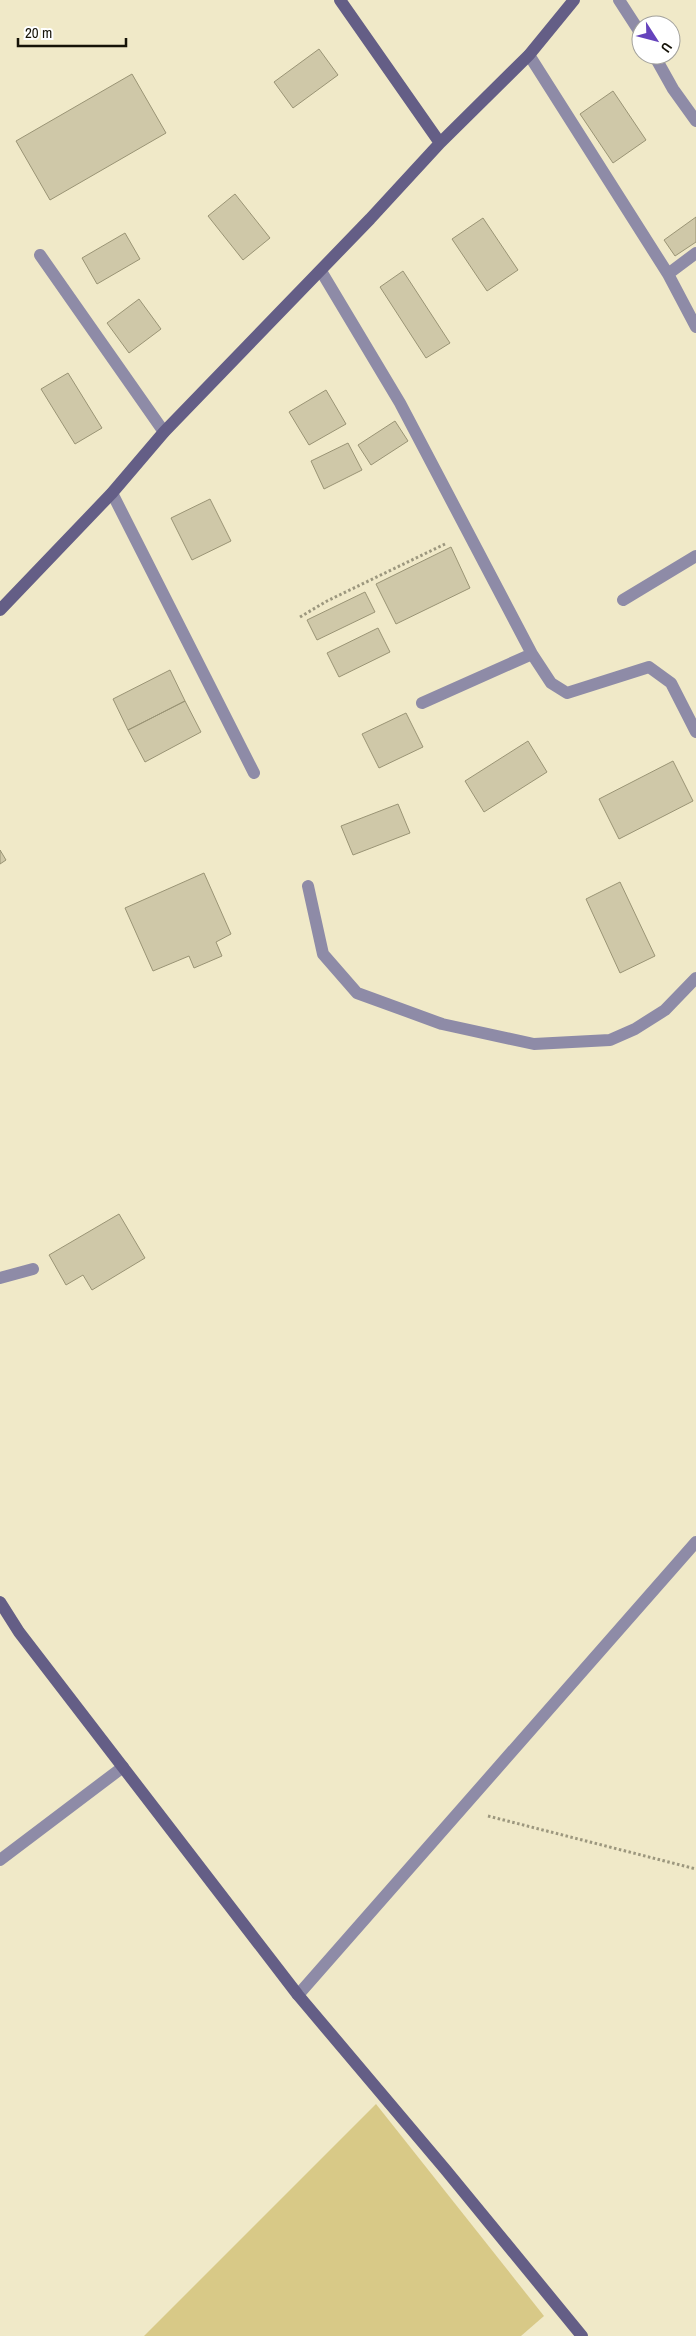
<svg xmlns="http://www.w3.org/2000/svg" width="696" height="2336" font-family="'Archivo Narrow',sans-serif">
	<rect width="100%" height="100%" fill="#f0e9c8"/>
	<path fill="#d8c987" d="M376,2104l168,212 -23,20h-377z"/>
	<path fill="#cfc8a8" stroke="#9a9475" d="M319,49l19,26 -45,33 -19,-26z
		M132,74l34,59 -116,67 -34,-59z
		M613,91l33,49 -33,23 -33,-49z
		M235,194l35,44 -27,22 -35,-44z
		M696,217v25l-21,14 -11,-16z
		M483,218l35,52 -31,21 -35,-52z
		M125,233l15,26 -43,25 -15,-26z
		M403,271l47,72 -24,15 -46,-71z
		M139,299l22,30 -32,24 -22,-30z
		M68,373l34,55 -27,16 -34,-55z
		M326,390l20,34 -37,21 -20,-33z
		M395,421l13,20 -37,24 -13,-20z
		M348,443l14,27 -38,19 -13,-28z
		M210,499l21,42 -39,19 -21,-42z
		M451,547l19,41 -74,36 -20,-40z
		M365,592l10,20 -58,28 -10,-20z
		M378,628l12,24 -51,25 -12,-24z
		M170,670l15,31 -57,29 -15,-31z
		M185,701l16,31 -56,30 -17,-32z
		M406,713l17,34 -44,21 -17,-34z
		M528,741l19,31 -63,40 -19,-31z
		M673,761l20,40 -74,38 -20,-40z
		M398,804l12,29 -57,22 -12,-29z
		M0,850l6,10 -6,4z
		M204,873l27,61 -15,8 6,14 -28,12 -5,-12 -36,15 -28,-63z
		M620,882l35,74 -35,17 -34,-74z
		M119,1214l26,44 -53,32 -9,-15 -17,10 -17,-30z"/>
	<g fill="none" stroke-linecap="round" stroke-linejoin="round">
		<path stroke="#9c977e" stroke-width="3" stroke-dasharray="2.5 2.5" stroke-linecap="butt" d="M300,617l27,-16 118,-57
			M488,1816l208,53"/>
		<path stroke="#8e8ba7" stroke-width="12" d="M308,886l15,68 34,39 85,31 92,20 76,-4 25,-11 30,-19 31,-32"/>
		<path stroke="#8e8ba7" stroke-width="12" d="M619,0l22,34
			M529,55l139,219 28,53
			M654,55l19,34 23,32
			M40,255l124,177
			M321,271l79,132 132,251 19,29 16,10 82,-26 22,16 25,49
			M668,274l28,-21
			M112,493l142,280
			M623,600l73,-44
			M422,703l110,-49
			M0,1278l33,-9
			M0,1860l123,-93
			M298,1995l398,-453"/>
		<path stroke="#645e86" stroke-width="12" d="M340,0l100,143
			M0,610l112,-117 52,-61 206,-213 70,-76 89,-88 45,-55
			M0,1602l19,30 279,363 147,174 137,167"/>
	</g>
	<g transform="translate(656 40) rotate(126)"><circle r="24" fill="#ffffff" stroke="#a2a19c"/>
	<path d="M0-4L9 19L0 12L-9 19Z" fill="#6543bc"/>
	<text y="-8" font-size="14" font-weight="bold" text-anchor="middle" fill="#161308">U</text>
	</g>
	<path d="M18 38v8h108v-8" fill="none" stroke="#161308" stroke-width="2.5"/>
	<text x="25" y="38" font-size="15" fill="#161308" stroke="#ffffff" stroke-width="4" paint-order="stroke">20 m</text>
</svg>
